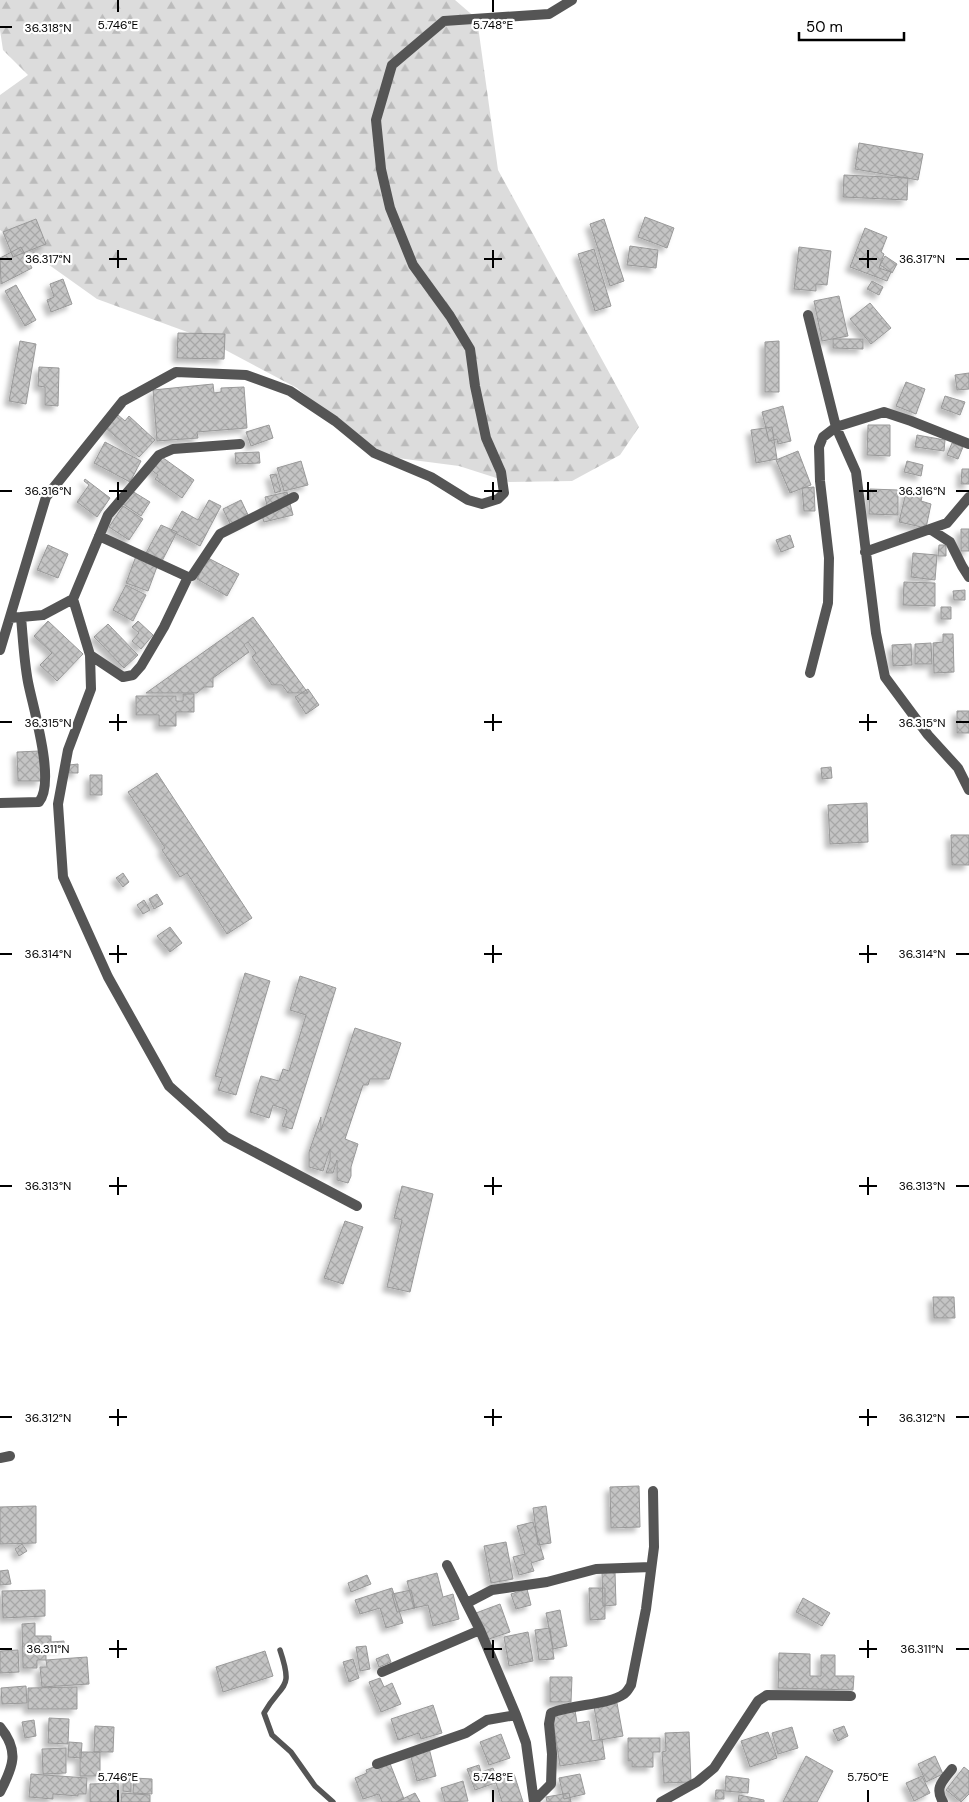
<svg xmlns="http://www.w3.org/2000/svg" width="969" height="1802" font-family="'DM Sans',sans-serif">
	<defs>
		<pattern id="forest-firs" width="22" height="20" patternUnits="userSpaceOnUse" patternTransform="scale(1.25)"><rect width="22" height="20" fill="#dcdcdc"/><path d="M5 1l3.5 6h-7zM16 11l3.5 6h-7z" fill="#bbb"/></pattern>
		<pattern id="building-cross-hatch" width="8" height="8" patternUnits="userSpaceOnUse" patternTransform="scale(1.25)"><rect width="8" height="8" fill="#c4c4c4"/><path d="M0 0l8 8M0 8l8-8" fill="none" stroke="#a7a7a7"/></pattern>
		<filter id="shadow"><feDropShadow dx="-4.5" dy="4.5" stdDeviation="2.5" flood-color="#0004"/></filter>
	</defs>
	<rect width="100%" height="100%" fill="#fff"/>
	<path fill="url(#forest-firs)" d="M0,0h455l22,19 21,151 141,257 -19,28 -48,26 -63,1 -50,-16 -77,-10 -19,-12 -66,-56 -96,-51 -104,-38 -97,-69v-135l28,-20 -25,-25 -3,-20z"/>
	<path fill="url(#building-cross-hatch)" stroke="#999" filter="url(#shadow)" d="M859,143l64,11 -5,26 -63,-11z
		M844,175l64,3 -1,22 -64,-3z
		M645,217l29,11 -7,20 -29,-11z
		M36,219l10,25 -33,13 -10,-25z
		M604,219l20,62 -14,5 -20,-62z
		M865,228l22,9 -6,15 3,2 -5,14 12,4 -4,9 -37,-14z
		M630,246l28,4 -2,18 -29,-3z
		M21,247l11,21 -31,16 -1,-26z
		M799,247l32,4 -4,34 -11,-1v7l-22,-2z
		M594,249l17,57 -16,5 -17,-57z
		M885,256l12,8 -5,9 -12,-8z
		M63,279l9,25 -21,8 -4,-12 7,-3 -4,-13z
		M872,281l11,6 -4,8 -12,-6z
		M16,285l20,35 -11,6 -20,-35z
		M839,296l9,40 -26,5 -8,-40z
		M870,303l21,25 -20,16 -21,-25z
		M178,333l47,1 -1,25 -47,-1z
		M833,339h30v10l-30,-1z
		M20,341l16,3 -10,60 -17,-3z
		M779,341v51h-14v-50z
		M39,367l20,1 -1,38 -13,-1v-18l-7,-1z
		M969,373v16l-12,1 -2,-15z
		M906,382l19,7 -9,25 -20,-8z
		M213,384l1,9 7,-1v-4l23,-1 3,41 -50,4 1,6 -41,3 -4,-51z
		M945,396l20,6 -5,13 -19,-7z
		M783,406l8,35 -13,3 -1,-5 -8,2 -7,-29z
		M118,415l7,6 4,-5 26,24 -16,17 -33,-29z
		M269,425l4,13 -22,8 -5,-14z
		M868,425h22v31l-23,-1z
		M772,427l5,32 -21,4 -5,-33z
		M917,435l28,5 -1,11 -29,-4z
		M105,442l36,19 -11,21 -36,-19z
		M952,443l11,4 -5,12 -11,-4z
		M798,451l13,34 -21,8 -14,-33z
		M259,452l1,11 -24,1 -1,-11z
		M159,455l35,25 -12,18 -27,-19 3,-4 -8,-6z
		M301,461l7,24 -24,6 -7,-23z
		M907,461l16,4 -2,11 -17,-4z
		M962,469h7v15h-8z
		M276,474l5,17 -6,2 -5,-18z
		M85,479l25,19 -13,19 -20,-15 12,-17 -5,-4z
		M814,487l1,24h-11l-2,-23z
		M907,488l16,4 -2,9 10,3 -5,24 -27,-6z
		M870,489l28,1v25l-29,-1z
		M132,491l18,11 -9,14 -18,-12z
		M287,492l6,23 -29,7 -2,-6 7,-2 -4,-17z
		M209,500l12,6 -21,40 -29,-15 11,-20 16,9z
		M241,500l9,19 -18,9 -9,-19z
		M123,506l20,13 -14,21 -20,-13z
		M161,525l16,7 -15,29 -16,-8z
		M961,529h8v22h-8z
		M790,535l4,12 -13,5 -5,-12z
		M48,545l20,9 -10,24 -21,-8z
		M939,545h7v11h-8z
		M913,553l24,2 -2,25 -24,-3z
		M136,556l22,8 -10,27 -22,-8z
		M208,558l31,16 -12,22 -30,-17z
		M904,582l31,1v23l-32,-1z
		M126,585l20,10 -13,26 -20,-11z
		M965,590v10h-11l-1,-9z
		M941,607h10v12h-10z
		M253,617l55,76h-20l-6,-8h-10l-20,-28 4,-4 -8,-11 -4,3 5,7 -36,26v9h-9l-7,6h-51z
		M48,621l35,33 -26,27 -17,-16 12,-12 -18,-17z
		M138,621l15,14 -12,14 -9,-8 7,-8 -7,-6z
		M108,624l30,31 -14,13 -30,-31z
		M943,634h10l1,38 -20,1 -1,-30 10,-1z
		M931,643l1,21h-17v-20z
		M911,644l1,21 -19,1 -1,-21z
		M308,689l11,16 -13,9 -11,-17z
		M183,694h11v18h-18v14h-17v-11h-23v-19h40v5h7z
		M957,711h12v22h-12z
		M40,751l1,30h-23l-1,-29z
		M78,764v9h-9v-8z
		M831,767l1,11 -10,1 -1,-11z
		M157,773l95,145 -25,16 -40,-61 -7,4 -18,-27 3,-2 -37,-56z
		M90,775h12v20h-12z
		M867,803l1,39 -38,2 -2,-39z
		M951,835h18v30h-17z
		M123,873l6,9 -6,5 -7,-9z
		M157,894l6,10 -9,5 -5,-10z
		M144,900l6,10 -7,4 -6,-9z
		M170,927l12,16 -12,9 -13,-16z
		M245,973l25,8 -34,114 -18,-5 4,-12 -7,-2z
		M300,976l36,12 -44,141 -10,-3 5,-16 -14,-5 -4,13 -19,-6 11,-36 18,5 4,-12 6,2 17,-56 -16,-5z
		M355,1028l46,15 -12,36h-19l-2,6h-5l-18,54 13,5 -7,23v9l-3,7 -11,-3v-20l-4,13h-7l4,-12v-12l-7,22 -14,-4v-15l12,-35v13z
		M402,1186l31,8 -23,98 -23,-5 15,-67 -8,-2z
		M345,1221l18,6 -20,57 -19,-6z
		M933,1297h21l1,21h-21z
		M639,1486l1,41 -29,1 -1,-41z
		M36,1506v37l-36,1v-37z
		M546,1506l5,37 -13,2 -5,-37z
		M533,1522l11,37 -13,4 3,8 -15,4 -6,-18 12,-3 -8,-28z
		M506,1542l7,37 -22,4 -7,-37z
		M22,1544l5,7 -8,5 -4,-7z
		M8,1570l3,14 -11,1v-14z
		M602,1572h13l1,33 -13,1z
		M437,1573l6,24 10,-3 6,25 -26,7 -5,-21 -14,3 -7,-27z
		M367,1575l4,9 -20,8 -3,-9z
		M392,1588l11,35 -17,5 -6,-20 -20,6 -5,-14z
		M589,1588h16v31l-15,1z
		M527,1589l4,16 -15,4 -5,-15z
		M45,1590v26l-42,2 -1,-27z
		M411,1590l4,18 -18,4 -5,-18z
		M803,1598l27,15 -8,13 -26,-14z
		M500,1604l10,28 -24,8 -10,-27z
		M560,1610l7,36 -14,3 -7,-36z
		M35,1623v13h16v6l13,-1v7l-18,1v11h-9v8h-14l-1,-44z
		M550,1628l4,31 -15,1 -4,-30z
		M528,1632l5,29 -24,5 -5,-29z
		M366,1646l4,23 -10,2 -4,-24z
		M18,1650l1,22 -19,1v-22z
		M265,1651l8,25 -50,16 -7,-25z
		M779,1653l31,1v22h11v-21h14v21h19l-1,14 -75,-2z
		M388,1654l3,8 -12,5 -3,-8z
		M87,1657l2,27 -47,3 -2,-20h7l-1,-7z
		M353,1659l6,19 -10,4 -6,-20z
		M550,1677h22l-1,25h-21z
		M380,1678l4,9 8,-4 9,21 -20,8 -12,-30z
		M26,1686l1,17 -25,1 -1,-16z
		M77,1687v22h-49v-21z
		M617,1703l6,33 -23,4 -6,-33z
		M433,1705l9,28 -21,6 -2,-6 -21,7 -7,-21z
		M575,1710l2,13 12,-2 3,20 10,-2 3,20 -45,7 -8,-52z
		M49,1718l20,1 -1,25 -20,-1z
		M34,1720l2,16 -11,2 -3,-16z
		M95,1726l19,1 -1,25h-19z
		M844,1726l4,10 -10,5 -5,-11z
		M792,1727l6,21 -20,6 -6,-21z
		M689,1732l2,50 -27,1 -2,-31 4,-1 -1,-18z
		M768,1732l9,26 -27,9 -9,-26z
		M501,1734l9,24 -21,7 -9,-23z
		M628,1738h32v14h-7v15h-21v-6h-4z
		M69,1742l13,1 -1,15 -13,-1z
		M66,1748v25l-23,1 -1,-25z
		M429,1748l7,28 -19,5 -7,-28z
		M80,1752h20v24h-20z
		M806,1756l27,15 -16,31h-34z
		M935,1756l8,18 -17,8 -8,-18z
		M389,1761l15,38 -8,3h-14l-3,-8 -16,5 -8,-21 12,-5 -1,-3z
		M479,1765l2,7 12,-4 5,14 -23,8 -8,-21z
		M964,1767l5,4v23l-8,8 -15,-12z
		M31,1774l56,4 -1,16h-8v2l-25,-2v5l-24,-2z
		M514,1774l9,28h-21l-7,-22z
		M580,1774l5,20 -21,5 -5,-21z
		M726,1776l23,3 -1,14 -23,-2z
		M922,1776l8,17 -16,8 -8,-18z
		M134,1778l18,1v15l-19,-1z
		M123,1779h8v13l-8,-1z
		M463,1781l5,20 -23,1 -4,-14z
		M118,1783l1,19h-29v-18z
		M716,1790h8v9h-9z
		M122,1793l28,2v7h-29z
		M415,1793l5,9h-24z
		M569,1793l2,9h-24l-1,-5z
		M739,1795l25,5v2h-26z"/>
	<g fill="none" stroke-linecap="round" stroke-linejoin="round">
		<path stroke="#555" stroke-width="5.5" d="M280,1650c14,42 2,31 -16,63l8,22 19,17 24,34 18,16"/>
		<path stroke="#555" stroke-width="10" d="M808,315l28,112 20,45 20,161 9,44 43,58 30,33 11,22
			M930,529l20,13 12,24 7,11
			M99,536l89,41 4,-1 28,-42 74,-37
			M865,552l82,-29 22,-26
			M73,599l17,56 1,34 -23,61 -10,54 5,73 45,100 61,109 57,51 131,69
			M10,618l33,-3 30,-16 35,-84 51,-60 14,-6 67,-5
			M0,650l46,-153 77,-96 53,-29 70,3 44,16 45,30 39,32 57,24 37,23 14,4 16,-5 6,-6 -3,-21 -15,-34 -11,-52 -5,-37 -20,-33 -37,-51 -23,-57 -9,-39 -5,-49 16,-55 52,-44 105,-7 23,-14
			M90,655l33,22 10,-2 8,-9 23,-39 24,-50
			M810,673l18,-70 1,-45 -9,-77 -1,-34 4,-10 13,-10 48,-15 27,9 58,23
			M0,803l39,-1c17,-20 -6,-94 -11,-120 -4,-21 -5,-43 -7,-65
			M0,1458l10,-2
			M447,1565l33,65 36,85
			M467,1603l25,-13 55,-8 49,-13 55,-2
			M382,1672l98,-42
			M0,1727c20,24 13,40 0,65
			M377,1764l89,-31 21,-13 29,-5 10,28 8,59
			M534,1801l17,-17 1,-30 -3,-30 2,-11c21,-9 58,-8 73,-19 3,-2 5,-6 7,-9l15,-76 8,-62 -1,-56
			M661,1802l36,-20 17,-14 44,-67 9,-6 84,1
			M943,1802c-9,-15 0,-21 9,-33"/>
	</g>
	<path fill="none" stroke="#000" stroke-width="2" d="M118,0v12M493,0v12M0,27h12M118,250v18M493,250v18M868,250v18M0,259h12M109,259h18M484,259h18M859,259h18M956,259h13M118,482v18M493,482v18M868,482v18M0,491h12M109,491h18M484,491h18M859,491h18M956,491h13M118,714v17M493,714v17M868,714v17M0,722h12M109,722h18M484,722h18M859,722h18M956,722h13M118,945v18M493,945v18M868,945v18M0,954h12M109,954h18M484,954h18M859,954h18M956,954h13M118,1177v18M493,1177v18M868,1177v18M0,1186h12M109,1186h18M484,1186h18M859,1186h18M956,1186h13M118,1409v17M493,1409v17M868,1409v17M0,1417h12M109,1417h18M484,1417h18M859,1417h18M956,1417h13M118,1640v18M493,1640v18M868,1640v18M0,1649h12M109,1649h18M484,1649h18M859,1649h18M956,1649h13M118,1790v12M493,1790v12M868,1790v12"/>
	<g font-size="12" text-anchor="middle" fill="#000" stroke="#fff" stroke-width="4.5" stroke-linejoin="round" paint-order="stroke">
		<text x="118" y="29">5.746°E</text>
		<text x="493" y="29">5.748°E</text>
		<text x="48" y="32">36.318°N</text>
		<text x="48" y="263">36.317°N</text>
		<text x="922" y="263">36.317°N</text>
		<text x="48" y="495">36.316°N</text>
		<text x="922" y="495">36.316°N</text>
		<text x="48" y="727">36.315°N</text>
		<text x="922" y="727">36.315°N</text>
		<text x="48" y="958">36.314°N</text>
		<text x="922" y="958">36.314°N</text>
		<text x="48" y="1190">36.313°N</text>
		<text x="922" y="1190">36.313°N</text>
		<text x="48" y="1422">36.312°N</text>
		<text x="922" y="1422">36.312°N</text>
		<text x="48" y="1653">36.311°N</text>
		<text x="922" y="1653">36.311°N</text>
		<text x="118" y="1781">5.746°E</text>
		<text x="493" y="1781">5.748°E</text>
		<text x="868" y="1781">5.750°E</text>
	</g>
	<path d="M799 32v8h105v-8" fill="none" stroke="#000000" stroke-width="2.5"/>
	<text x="806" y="32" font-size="15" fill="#000000" stroke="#ffffff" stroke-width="4" paint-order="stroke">50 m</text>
</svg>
